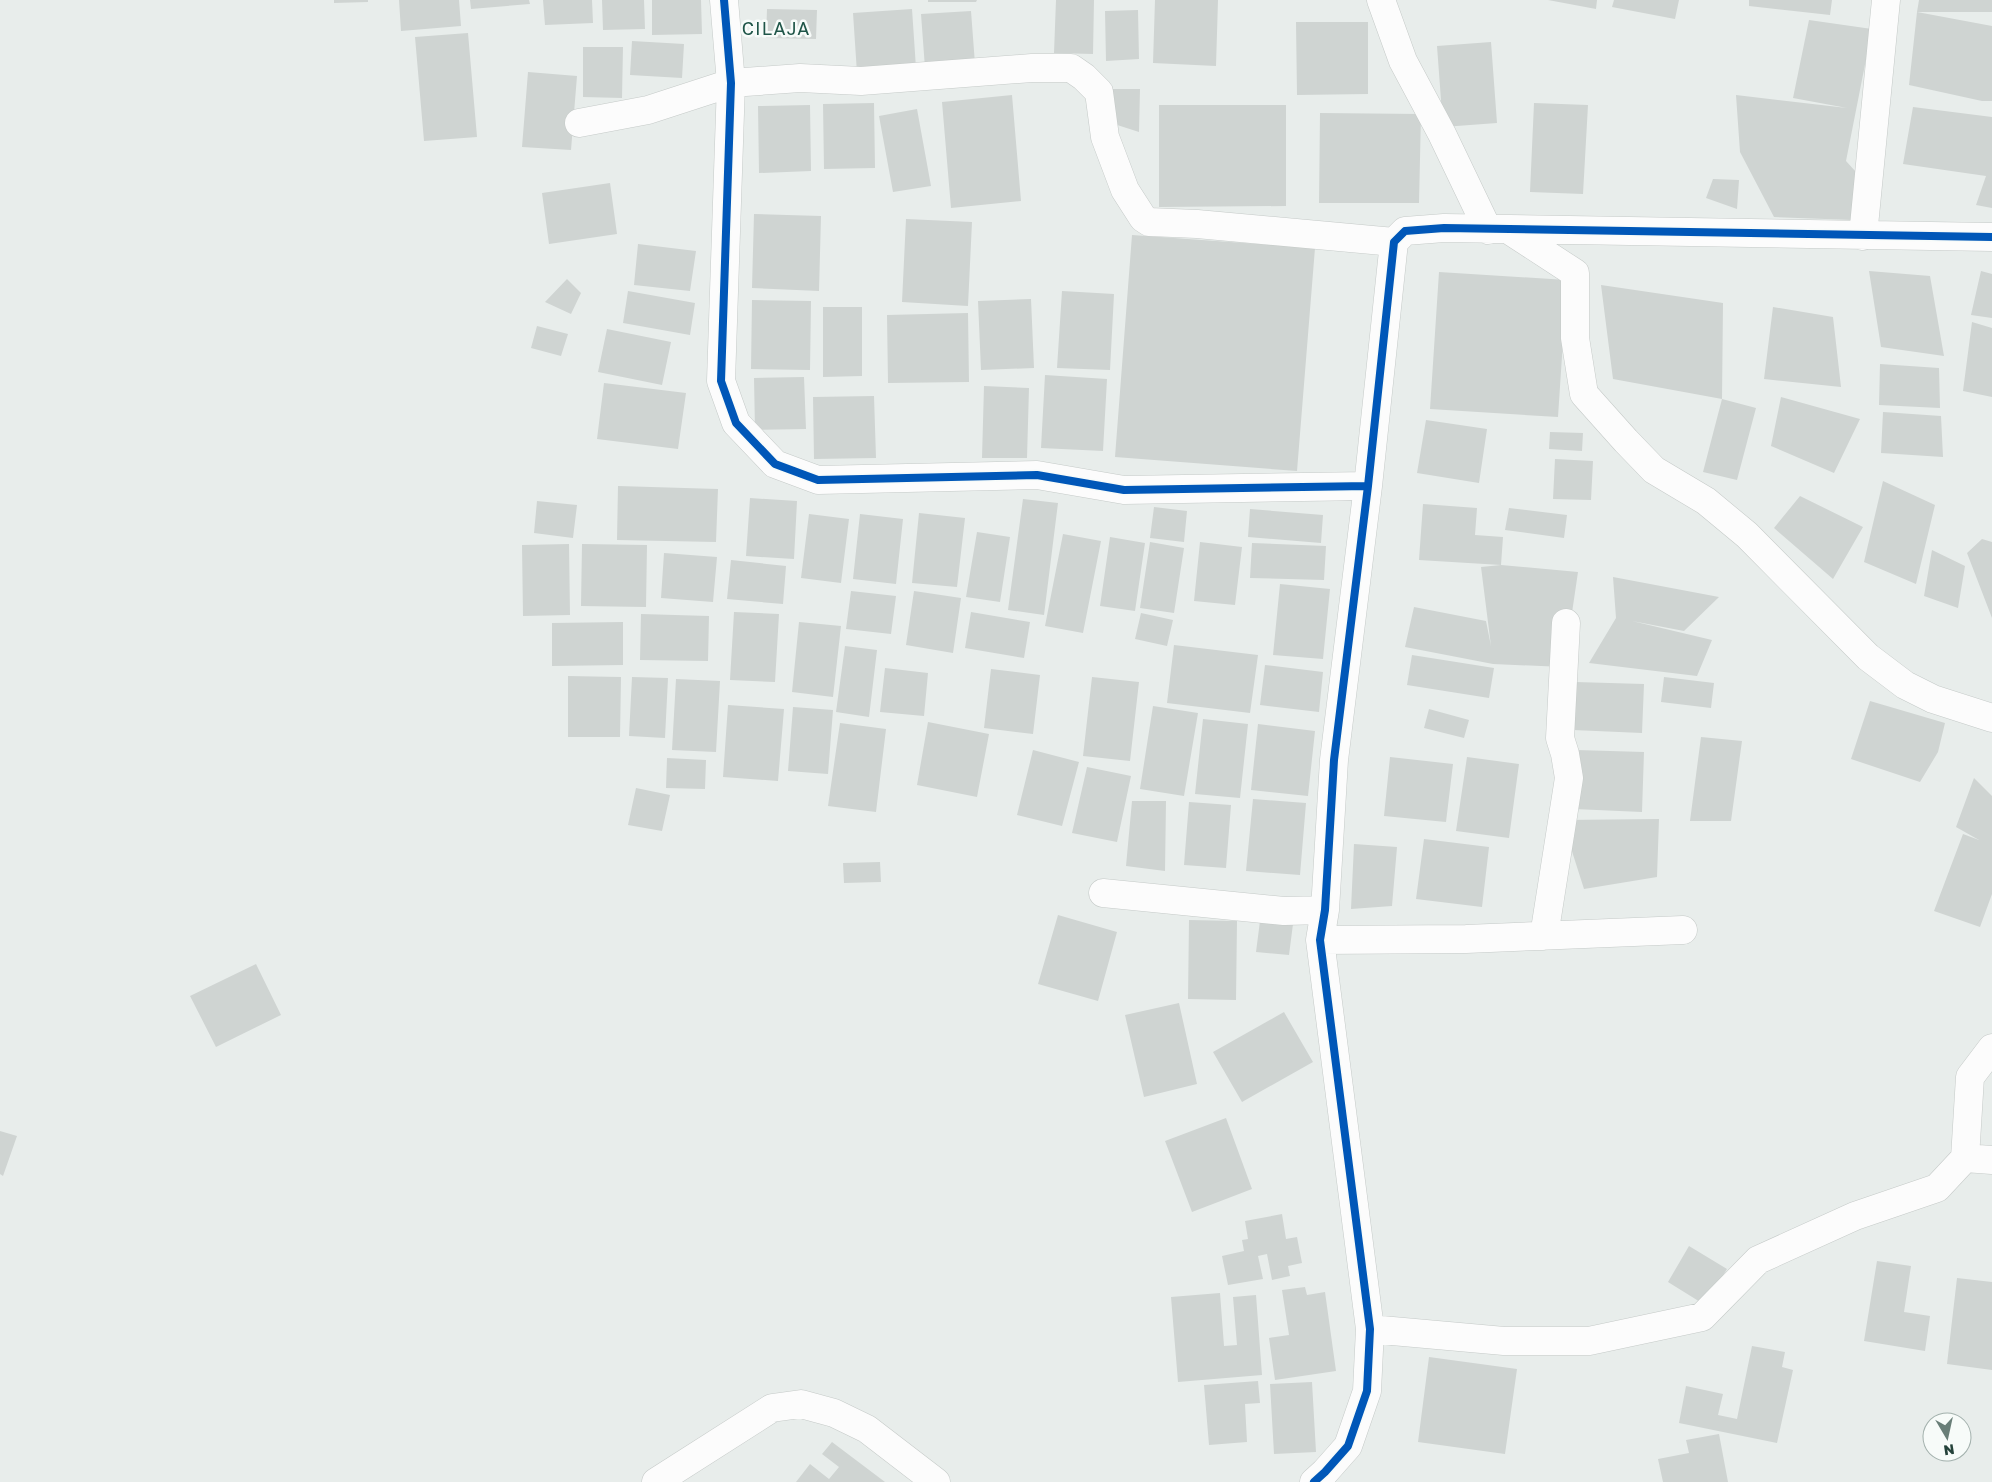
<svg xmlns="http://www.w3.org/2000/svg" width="1992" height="1482" font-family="'Golos Text',sans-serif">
	<rect width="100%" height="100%" fill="#e8edeb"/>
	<path fill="#cfd4d2" d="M334,0h34v2l-34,1z
		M399,0h60l2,26 -60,5z
		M470,0h59l1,4 -59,5z
		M543,0h49l1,23 -48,2z
		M602,0h42l1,29 -42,1z
		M652,0h49l1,34 -50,1z
		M928,0h49l-1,2h-48z
		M1056,0h38l-1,54 -39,-1z
		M1155,0h63l-2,66 -63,-3z
		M1548,0h49l-1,9z
		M1614,0h65l-4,19 -63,-12z
		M1749,0h83l-2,15 -81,-9z
		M1919,0h73v12h-75l75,14v75h-10l-73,-16 8,-73z
		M767,9l50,1 -1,29 -50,-1z
		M912,9l4,59 -59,5 -4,-60z
		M1138,10l1,49 -33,2 -1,-50z
		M971,11l4,53 -50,4 -4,-54z
		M1809,20l63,9 -26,132 10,11 -4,48 -78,-3 -34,-65 -4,-57 111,13 -54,-10z
		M1296,22h72v72l-71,1z
		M468,33l9,104 -53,4 -9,-104z
		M632,41l52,3 -2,34 -52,-3z
		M1491,42l6,81 -54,4 -6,-81z
		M583,47h40l-1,51 -39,-1z
		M528,72l49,4 -6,74 -49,-3z
		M1111,89h29l-1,43 -28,-9z
		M1012,95l9,106 -70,7 -9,-106z
		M874,103l1,65 -51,1 -1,-65z
		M1534,103l54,2 -5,89 -53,-2z
		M810,105l1,66 -52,2 -1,-67z
		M1159,105h127v101l-127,1z
		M1913,107l79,10v91l-16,-3 10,-29 -83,-12z
		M917,109l14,77 -38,6 -14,-76z
		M1320,113l101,1 -2,89h-100z
		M1713,179l26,1 -2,29 -31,-11z
		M610,183l7,51 -68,10 -7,-51z
		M754,214l67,2 -2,75 -67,-3z
		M906,219l66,3 -4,84 -66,-4z
		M1132,235l183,13 -18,223 -182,-14z
		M638,244l58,7 -6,40 -56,-6z
		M1869,271l61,5 14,80 -63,-9z
		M1981,271l11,3v44l-21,-3z
		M1439,272l128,8 -9,137 -128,-8z
		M567,279l14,14 -10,21 -26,-12z
		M1601,285l122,18 -1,96 34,9 -19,72 -34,-8 19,-73 -109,-20z
		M628,291l67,12 -5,32 -67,-12z
		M1062,291l52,3 -4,76 -53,-2z
		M1031,299l3,69 -53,2 -3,-69z
		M752,300l59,1 -1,69 -59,-1z
		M823,307h39v69l-39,1z
		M1773,307l60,10 8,70 -77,-8z
		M968,313l1,69 -81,1 -1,-68z
		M1972,322l20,6v69l-29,-6z
		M537,326l31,8 -7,22 -30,-8z
		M607,329l64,13 -9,43 -64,-13z
		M1880,364l59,4 1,40 -61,-3z
		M1045,375l62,4 -4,72 -62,-3z
		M804,377l2,52 -51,1 -1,-52z
		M604,383l82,10 -8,56 -81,-10z
		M984,386l45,2 -2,70h-45z
		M874,396l2,62 -62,1 -1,-62z
		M1781,397l79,22 -26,54 -63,-27z
		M1883,412l58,4 2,41 -62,-4z
		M1426,420l61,9 -8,54 -62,-10z
		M1550,432l33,1 -1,18 -33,-2z
		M1555,459l38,2 -2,39 -38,-1z
		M1883,481l52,24 -19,79 -52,-22z
		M618,486l100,3 -2,53 -99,-2z
		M1800,496l63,31 -30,52 -59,-51z
		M750,498l47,3 -3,58 -48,-3z
		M1023,499l35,4 -14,112 -36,-5z
		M537,501l40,4 -4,33 -39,-5z
		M1423,504l54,4 -2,27 28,2 -2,28 -82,-5z
		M1154,507l33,4 -3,31 -34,-4z
		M1509,508l58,7 -3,23 -59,-8z
		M1250,509l73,6 -2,28 -73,-6z
		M919,513l46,5 -8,69 -45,-4z
		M809,514l40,5 -8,64 -40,-5z
		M860,514l43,5 -7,65 -43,-5z
		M977,532l33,5 -10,65 -34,-5z
		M1063,534l38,7 -18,92 -38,-7z
		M1110,537l35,6 -10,68 -35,-5z
		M1982,539l10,3v76l-25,-65z
		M1150,542l34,6 -10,65 -34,-5z
		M1200,542l42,5 -7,58 -41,-4z
		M1252,543l74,3 -2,34 -74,-2z
		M569,544l1,71 -47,1 -1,-71z
		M582,544l65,1 -1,62 -65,-1z
		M1932,550l33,16 -7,42 -34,-12z
		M664,553l53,4 -4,45 -52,-4z
		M731,560l55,6 -3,38 -56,-5z
		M1501,565l77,7 -14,95 -71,-3 -88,-17 9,-40 72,14 5,25 -10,-79z
		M1613,577l106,20 -35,34 -52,-10 80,19 -15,36 -108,-13 27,-45z
		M1280,584l50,5 -7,70 -50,-4z
		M851,591l45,5 -5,38 -45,-5z
		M914,591l47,7 -8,55 -47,-8z
		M734,612l45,2 -4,68 -45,-2z
		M971,612l59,10 -6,36 -59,-10z
		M1141,613l32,7 -6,26 -32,-7z
		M641,614l68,2 -1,45 -68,-1z
		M623,622v43l-71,1v-43z
		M799,622l42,4 -8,71 -41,-5z
		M1174,645l84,10 -8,58 -83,-10z
		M845,646l32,4 -8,67 -33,-5z
		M1412,655l82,13 -5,30 -82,-13z
		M1265,665l58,7 -4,40 -59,-7z
		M885,668l43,5 -4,43 -44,-4z
		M991,669l49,6 -7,59 -49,-6z
		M568,676l53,1 -1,60h-52z
		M632,677l36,1 -3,60 -36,-2z
		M1092,677l47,5 -9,79 -47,-5z
		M1664,677l50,6 -3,25 -50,-6z
		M676,679l44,2 -4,71 -44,-2z
		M1575,682l69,2 -2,49 -69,-3z
		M1870,701l75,22 -7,29 -18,30 -69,-23z
		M728,705l56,4 -6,72 -55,-4z
		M1153,706l45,7 -14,83 -44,-7z
		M793,707l40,3 -5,64 -40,-3z
		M1429,709l40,11 -5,18 -40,-10z
		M1203,719l45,5 -8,74 -45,-4z
		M928,722l61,12 -12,63 -60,-12z
		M840,723l46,6 -10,83 -48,-6z
		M1258,724l57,7 -7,65 -57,-6z
		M1701,737l41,4 -11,80h-41z
		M1033,750l46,12 -17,64 -45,-11z
		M1576,750l68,2 -2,60 -68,-3z
		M1390,757l63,7 -7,58 -62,-6z
		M1467,757l52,7 -10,74 -53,-7z
		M667,758l39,2 -1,29 -39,-1z
		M1087,767l44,9 -14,66 -45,-9z
		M1974,778l18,18v98l-12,33 -46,-16 29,-77 16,6 -23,-13z
		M636,788l34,7 -8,36 -34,-6z
		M1253,799l53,4 -6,72 -54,-4z
		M1132,801h34l-1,70 -39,-5z
		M1189,802l42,3 -5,63 -42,-3z
		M1659,819l-2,58 -73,12 -22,-69z
		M1424,839l65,8 -7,60 -66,-8z
		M1354,844l43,3 -5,59 -41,3z
		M880,862l1,20 -37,1 -1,-20z
		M1058,915l59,17 -19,69 -60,-17z
		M1189,920l48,1 -1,79 -48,-1z
		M1260,921l33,3 -4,31 -33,-3z
		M256,964l25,51 -65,32 -26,-51z
		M1179,1003l18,81 -53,13 -19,-82z
		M1284,1012l29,50 -71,40 -29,-50z
		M1226,1118l26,71 -60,23 -27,-71z
		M0,1131l17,5 -14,40 -3,-2z
		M1282,1214l4,25 11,-2 5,26 -14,3 2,10 -18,4 -5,-26 -9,2 5,23 -35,6 -6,-29 22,-5 -2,-11 6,-1 -3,-18z
		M1689,1246l38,23 -22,36 -37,-23z
		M1877,1261l34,5 -7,46 26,4 -5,35 -61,-10z
		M1957,1278l35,4v88l-45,-6z
		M1305,1287l2,8 18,-3 11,79 -61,9 -6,-42 20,-3 -7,-45z
		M1220,1293l4,53 13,-1 -4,-48 23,-2 6,80 -84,7 -7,-85z
		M1752,1346l33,6 -3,15 11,3 -16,73 -98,-20 7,-37 37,8 -5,21 19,4z
		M1429,1357l88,12 -12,85 -87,-12z
		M1258,1381l2,22 -15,1 2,38 -38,3 -5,-60z
		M1312,1382l4,70 -42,2 -4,-70z
		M1719,1434l9,48h-65l-5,-23 31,-6 -3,-13z
		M832,1442l53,40h-89l14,-18 19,15 10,-12 -17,-13z"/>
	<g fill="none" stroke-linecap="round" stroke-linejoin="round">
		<g stroke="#c5cac8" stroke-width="29">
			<path id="minor" d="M724,0l7,83 -10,298 15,42 39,41 43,16 219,-5 87,15 244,-4
				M1381,0l22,61 39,73 46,96
				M579,123l69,-13 83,-27 69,-5 61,3 171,-13h39l13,9 15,15 6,45 20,53 18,28 6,4 48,2 197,18
				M1509,230l66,43v65l9,56 42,47 28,29 52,31 41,34 121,122 37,28 28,14 59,19
				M1863,236l23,-236
				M1103,893l181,18 41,-1
				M1544,936l25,-158 -4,-24 -5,-16 6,-115
				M1320,940l146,-1 217,-9
				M1965,1158l5,-81 22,-29
				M1370,1329l134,12h85l113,-24 56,-57 97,-44 82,-28 28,-30 27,2
				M656,1482l116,-74 29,-4 33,9 33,16 69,53
				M1314,1482l11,-10 23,-26 19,-55 3,-62 -50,-389 5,-30 9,-150 34,-274 26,-244 11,-11 39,-3 548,9"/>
		</g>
		<use href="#minor" stroke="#fcfcfc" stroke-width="28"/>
		<g stroke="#f7fbf9" stroke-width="11">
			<path id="cycleway" d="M724,0l7,83 -10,298 15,42 39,41 43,16 219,-5 87,15 244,-4
				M1314,1482l11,-10 23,-26 19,-55 3,-62 -50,-389 5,-30 9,-150 34,-274 26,-244 11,-11 39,-3 548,9"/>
		</g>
		<use href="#cycleway" stroke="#0057b8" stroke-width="8"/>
	</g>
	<g text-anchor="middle" stroke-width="5" stroke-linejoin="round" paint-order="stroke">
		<g font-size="18" letter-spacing="1" fill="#1f5548" stroke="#f7fbf9">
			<text x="776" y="35">CILAJA</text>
		</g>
	</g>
	<g transform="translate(1947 1437) rotate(171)"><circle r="24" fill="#f7fbf9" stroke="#a3b1ad"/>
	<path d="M0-4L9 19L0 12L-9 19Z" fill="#697e78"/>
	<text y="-8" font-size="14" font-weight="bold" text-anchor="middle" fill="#24423a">N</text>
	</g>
</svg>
